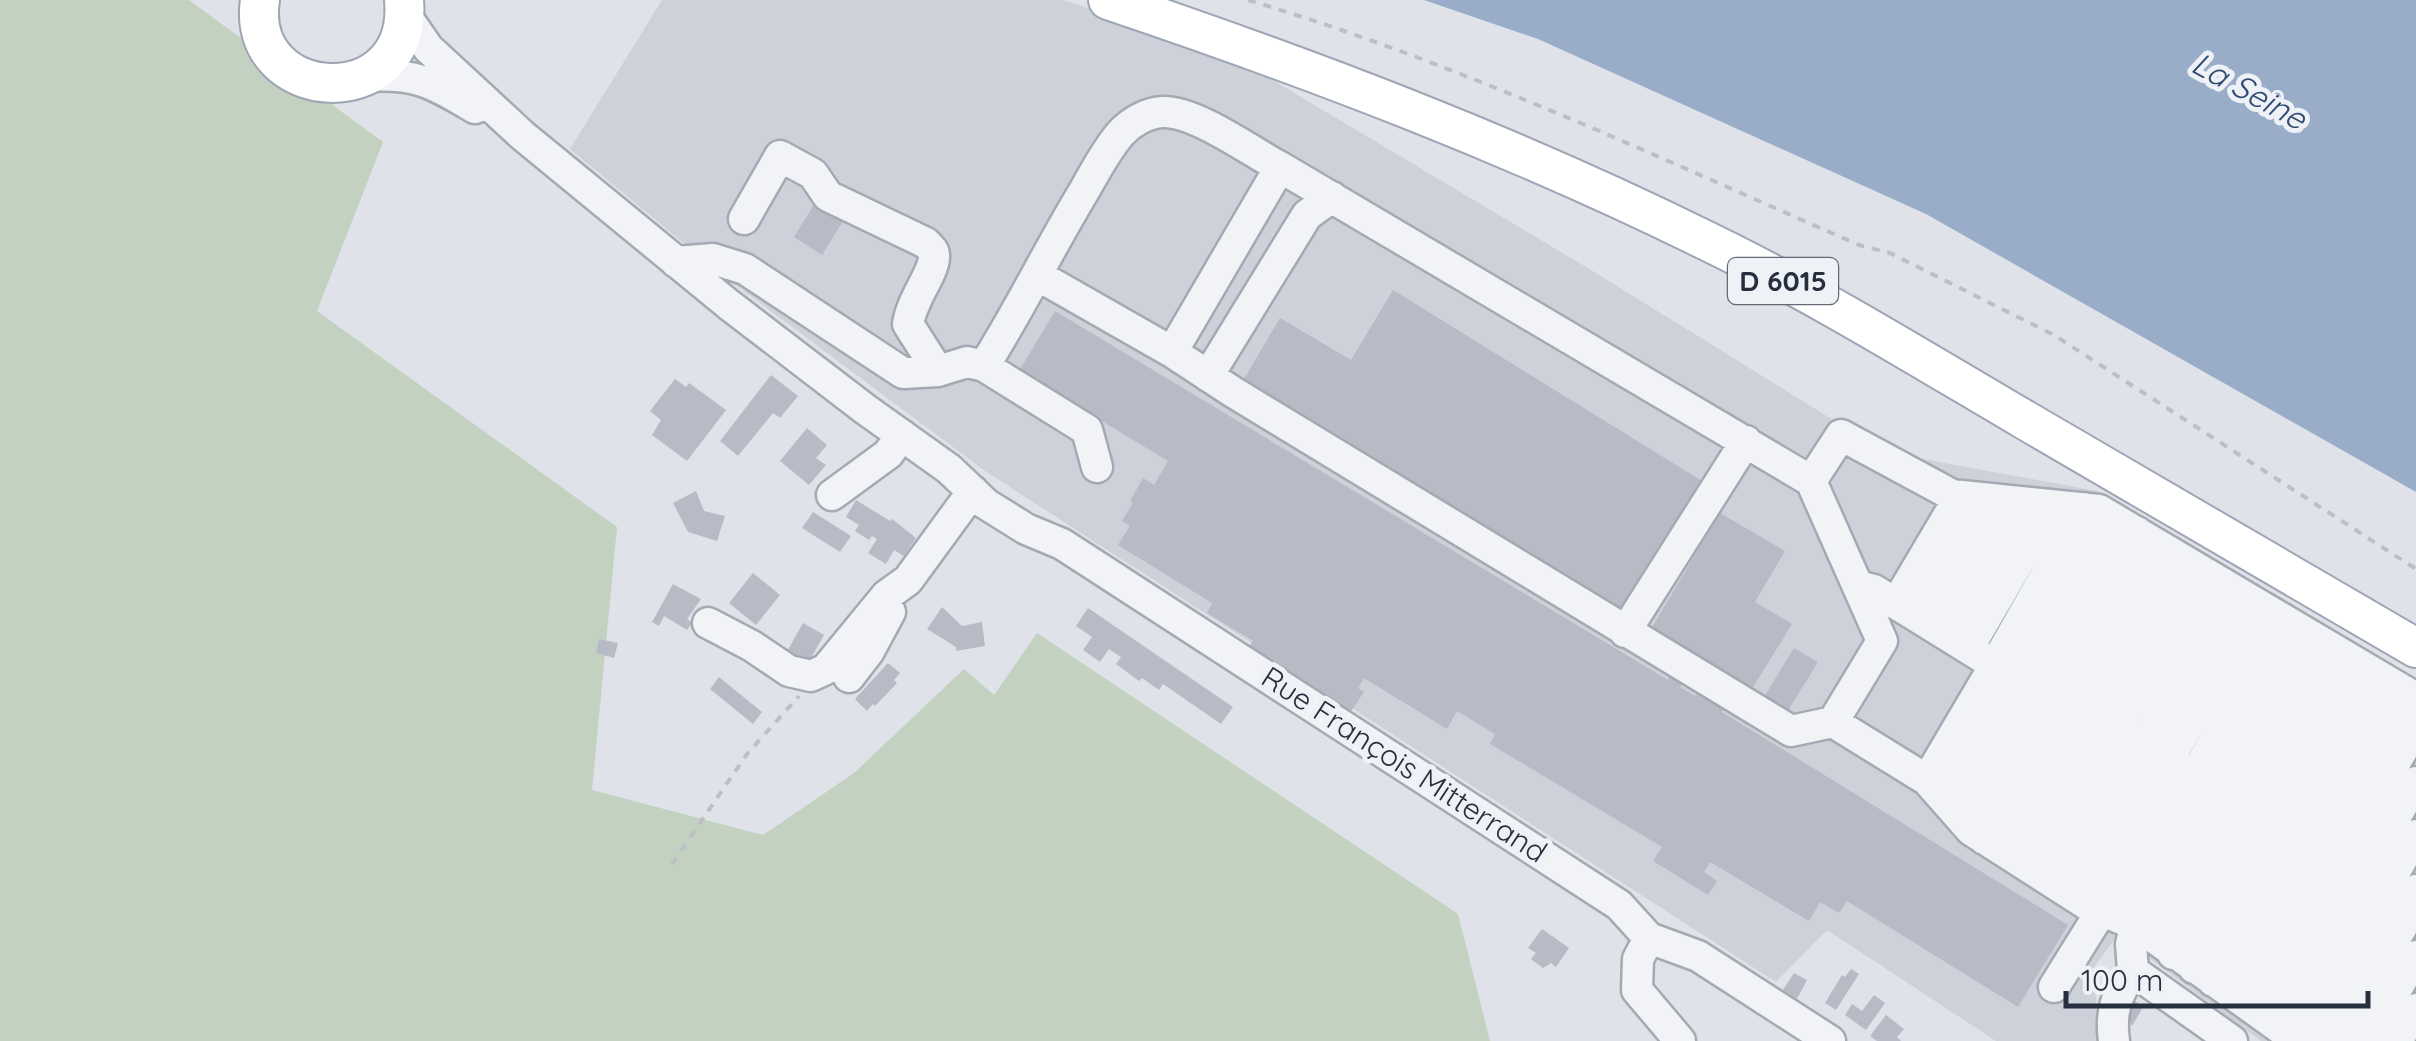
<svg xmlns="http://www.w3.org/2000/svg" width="2416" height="1041" font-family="Quicksand,sans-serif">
	<rect width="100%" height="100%" fill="#dfe2e8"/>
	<path fill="#cdd1da" d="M662,0h400l155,47 379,226 289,179 212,39 319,190v360h-155l-143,-106 -26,35 10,71h-106l-169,-111 -51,52 -791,-511 -264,-197 -151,-125z"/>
	<path fill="#c3d2c0" d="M0,0h189l194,142 -66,169 300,216 -25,263 171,45 91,-62 110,-104 30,26 43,-62 421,281 32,127h-1490z"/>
	<path fill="#99adc9" d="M1424,0h992v492l-490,-278 -388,-175z"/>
	<path fill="#b6bbc5" d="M818,198l28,18 -24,39 -28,-18z
		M1393,290l309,191 -80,132 -381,-229 39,-66 71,42z
		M1055,311l613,369 2,-5 13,8 -3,4 15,9 3,-4 26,16 -2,4 346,213 -50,82 -171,-106 -8,12 -19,-11 -11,19 -99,-59 -6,10 13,9 -9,14 -55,-34 9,-14 -172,-103 5,-10 -38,-23 -10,18 -83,-51 -6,10 6,4 -14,21 -102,-65 5,-7 -46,-28 5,-10 -94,-58 12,-19 -8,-5 11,-18 -3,-2 13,-23 11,7 14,-24 -149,-90z
		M771,375l27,21 -18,22 -7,-5 -35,43 -18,-15z
		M675,379l11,8 3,-4 37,27 -39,51 -35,-26 9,-15 -11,-9z
		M807,428l20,17 -11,13 10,7 -17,20 -29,-24z
		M696,491l8,20 21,5 -8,25 -29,-9 -15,-29z
		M856,500l34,21 2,-2 24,19 -12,18 -10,-6 -8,14 -18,-11 9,-14 -5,-3 -3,4 -14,-9 4,-6 -13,-8z
		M813,512l38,24 -11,16 -38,-24z
		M1720,513l65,38 -30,51 37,22 -42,68 -99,-63z
		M753,573l27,22 -24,30 -27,-22z
		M673,584l28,15 -14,20 5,4 -5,7 -23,-14 -5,10 -7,-4z
		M942,607l20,19 20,-4 3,24 -29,5v-4l-29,-18z
		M1088,608l145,99 -12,17 -58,-40 -4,6 -17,-12 -3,3 -23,-17 5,-7 -12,-8 -9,13 -17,-12 9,-13 -16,-11z
		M803,623l21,12 -18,32 -21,-12z
		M599,639l19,4 -4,15 -18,-5z
		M1794,648l24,14 -32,52 -23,-15z
		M888,663l12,10 -6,7 3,3 -22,23 -2,-2 -6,7 -12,-12z
		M719,677l43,35 -9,12 -43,-35z
		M1542,929l27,19 -13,19 -5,-4 -8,5 -12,-9 5,-6 -8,-5z
		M1851,969l8,5 -23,36 -11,-7 17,-28 3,2z
		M1794,973l13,7 -10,19 -14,-9z
		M1874,995l11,8 -19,27 -21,-15 7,-11 10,7z
		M2131,998l12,9 -11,19 -9,-15z
		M1886,1015l18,14 -7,8 4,4h-24l-7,-5z"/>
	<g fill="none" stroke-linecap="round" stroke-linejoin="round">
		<g stroke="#a4a9b2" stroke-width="35">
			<path id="minor" d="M406,16l22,32 94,87 206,169 137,105 84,60 37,35 40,25 36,15 557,361 30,33 49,18 132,85
				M366,76c52,-3 66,7 109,32
				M744,219l36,-63 33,18 15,22 98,47c5,6 9,7 8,15 -1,16 -22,41 -26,66l30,47
				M676,262l37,-3 32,10 158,104 35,-2 29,-9 17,4 103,64 10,37
				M1037,275l135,77 61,40 558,339 42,-9 49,-81 -71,-160 -531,-314 -108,185
				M984,366c36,-57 65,-117 100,-175 11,-19 22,-41 37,-58 10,-11 26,-20 41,-21 32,-2 88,39 118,55
				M1208,376l99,-161 25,-18
				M1811,481l30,-46 111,60 147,15 317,188
				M832,495l56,-41 14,-19
				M2084,508l-89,157h15l406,243
				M1858,586l16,4 121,75 -68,115
				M1896,604l64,-108
				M1920,618l70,-119
				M708,623l44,23 37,25 22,5 15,-7 60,-73 22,-16 65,-89
				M1625,632l121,-191
				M1945,633l76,-131
				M1969,647l83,-142
				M849,677l20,-26 21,-39
				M2046,687l91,-155
				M2071,702l90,-155
				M2096,717l90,-155
				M1833,722l94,58 44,50 117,75 39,16 29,18 142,102
				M2119,730l90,-154
				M1947,803l165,-285
				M1963,821l80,-136
				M1984,839l82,-140
				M2006,852l81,-140
				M2025,864l83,-140
				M2046,878l83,-141
				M2069,892l79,-135v-17l86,-149
				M2093,907l77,-136 2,-17 86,-148
				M2115,916l168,-296
				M1649,938l-11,21 -1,31 43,51
				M2156,939l78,-131 4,-15 86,-149
				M2173,954l173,-297
				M2194,968l172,-299
				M2133,971l-2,-27 4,-17 77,-132 4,-15 87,-148
				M2133,971l99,70
				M2213,981l174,-300
				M2054,987l48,-77
				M2237,996l171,-303
				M2258,1011l83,-139 1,-19 74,-126
				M2280,1028l84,-143 2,-18 50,-85
				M2114,1041c-4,-29 2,-46 19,-70
				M2303,1041l84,-142 2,-17 27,-47
				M2335,1041l75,-128 6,-23
				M2366,1041l50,-85
				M2397,1041l19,-32"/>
		</g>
		<g stroke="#9ea5b4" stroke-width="42">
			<path id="major" d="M260,0c-16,105 154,116 144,0
				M1108,0c205,69 407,146 601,242 109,53 212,117 316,178 130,76 261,151 391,228"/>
		</g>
		<path stroke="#bcc0c6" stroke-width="4" stroke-dasharray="8 8" stroke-linecap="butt" d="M1248,0c211,63 409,157 611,245l31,8 164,82 362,234
			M672,864l75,-110 52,-58"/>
		<use href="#minor" stroke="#f1f3f6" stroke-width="30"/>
		<use href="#major" stroke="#fff" stroke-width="38"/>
	</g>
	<g text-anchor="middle" stroke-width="10" stroke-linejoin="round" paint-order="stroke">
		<rect fill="#eef1f6" stroke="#636976" stroke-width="2.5" x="1728" y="258" width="110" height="46" rx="8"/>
		<g font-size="28" font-weight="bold" fill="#272f3f">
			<text x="1783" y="291">D 6015</text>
		</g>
		<g font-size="30" fill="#272f3f" stroke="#eef1f6">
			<text transform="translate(1404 765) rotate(33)" y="10">Rue François Mitterrand</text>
		</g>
		<g font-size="32" font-style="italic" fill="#314b74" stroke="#eef1f6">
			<text transform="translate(2249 91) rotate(29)" y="11">La Seine</text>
		</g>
	</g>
	<path d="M2066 991v15h302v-15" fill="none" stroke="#272f3f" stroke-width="5"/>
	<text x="2081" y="991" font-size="30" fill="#272f3f" stroke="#eef1f6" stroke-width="8" paint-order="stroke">100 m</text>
</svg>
